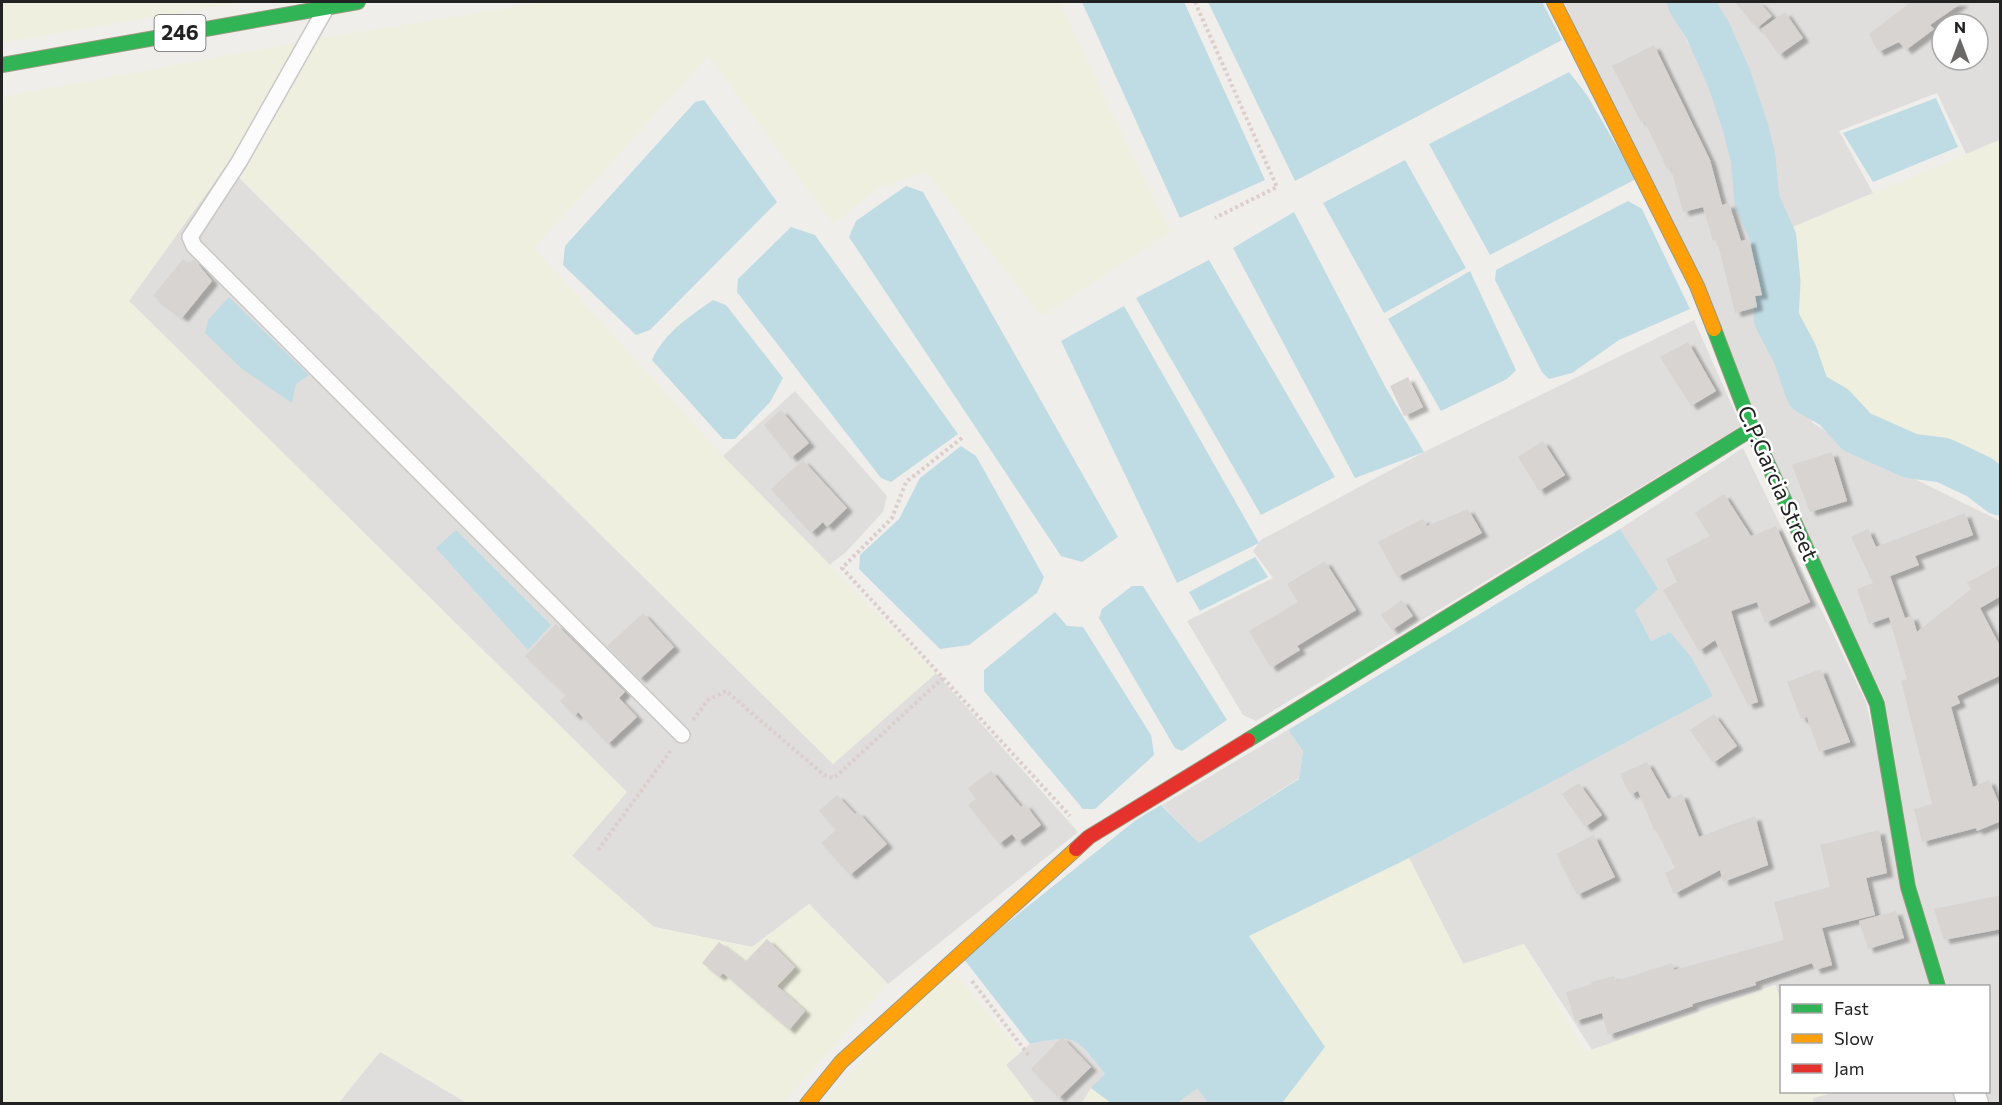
<svg xmlns="http://www.w3.org/2000/svg" width="2002" height="1105" font-family="Commissioner,sans-serif">
	<defs>
		<filter id="shadow"><feDropShadow dx="6" dy="4" stdDeviation="1.5" flood-color="#0004"/></filter>
	</defs>
	<rect width="100%" height="100%" fill="#f0eeeb"/>
	<path fill="#dfdedc" fill-rule="evenodd" d="M1564,2h104l12,27 35,59 30,68 3,45 23,61 2,34 -6,23 23,62 23,42 35,23 152,75v582h-20l-3,-11h11v-106h-41l-31,-100 -31,-185z
		M1714,2h286v138l-34,14 -29,-61 -98,38 34,62 -87,37 -39,-153 -22,-54zM1942,24h36v36h-36z
		M226,165l607,599 103,-91 142,159 -190,152 -79,-80 -57,43 -98,-20 -82,-71 55,-64 -498,-491z
		M1694,320l47,106 -485,295 -13,-6 -56,-94 86,-43 -20,-27 8,-11 163,-88z
		M795,391l92,105 -4,16 -37,40 -18,14 -105,-110z
		M1743,448l123,254 64,284h-148l-1,17 -6,-18 -183,65 -68,-106 -61,20 -54,-106 304,-162 -43,-64 -19,9 -16,-31 -15,-81z
		M1288,730l15,21 -4,27 -100,65 -37,-38z
		M1062,1037l17,5 26,32 -24,29h-46l-29,-38 24,-21z
		M380,1051l87,52 -129,1z
		M1197,1087l11,16 -30,1z
		M1836,1092h126l4,11 -152,1 -2,-6z"/>
	<path fill="#efefdf" d="M2,2h237l-237,41z
		M545,2h514l111,230 -128,84 -116,-144 -48,16 -45,36 -125,-168 -174,192 189,208 213,217 -103,91 -606,-599 -98,136 498,491 -55,64 82,71 98,20 57,-43 79,80 -105,119h-316l-87,-51 -42,51 -336,1v-1007l320,-59z
		M2000,140v343l-49,-31 -103,-45 -36,-23 -23,-90 -3,-64z
		M1409,858l54,106 61,-20 61,108 191,-67 5,18 1,89h54l-23,6 1,6 -532,-1 43,-56 -77,-111z
		M950,968l70,83 -14,14 29,38 -214,1z
		M1091,1088l20,15 -30,1z"/>
	<path fill="#bfdbe3" d="M1082,2h102l81,178 -85,38z
		M1208,2h334l20,38 -267,141z
		M1569,72l18,23 49,84 -146,76 -61,-111z
		M1936,98l22,49 -85,35 -30,-49z
		M704,100l73,102 -127,128 -14,5 -73,-70 2,-19 130,-144z
		M1405,160l61,108 -82,45 -61,-110z
		M906,186l17,6 195,345 -36,25 -21,-6 -212,-319 7,-16z
		M1628,201l14,8 48,100 -71,31 -47,33 -23,6 -7,-7 -47,-92 1,-10z
		M1294,212l92,176 38,64 -69,26 -122,-230z
		M791,227l24,8 143,199 -67,48 -10,-4 -144,-186 1,-13z
		M1209,260l126,217 -74,38 -125,-217z
		M1470,271l46,99 -9,9 -66,32 -53,-92z
		M229,297l80,78 -13,9 -4,19 -51,-35 -36,-35 3,-13z
		M713,300l13,5 57,73 -13,24 -35,37h-12l-71,-79c12,-27 37,-43 61,-60z
		M1124,306l135,237 -82,40 -116,-242z
		M961,446l15,10 68,121 -7,16 -68,52 -29,4 -81,-80 1,-14 39,-36 21,-41z
		M1620,529l38,60 -23,21 16,31 19,-9 21,25 22,39 -304,162 -160,78 76,111 -43,56h-74l-11,-15 -19,15h-67l-20,-15 14,-14c-30,-37 -27,-40 -75,-30l-67,-86 173,-138 25,-15 38,38 100,-64 4,-28 -15,-21z
		M456,530l95,95 -23,25 -92,-102z
		M1255,557l13,20 -68,34 -11,-19z
		M1132,586h11l84,134 -45,31 -7,-3 -76,-130 3,-9z
		M1055,612l12,14 16,1 68,108 3,20 -59,54h-12l-99,-118v-21z"/>
	<g fill="none" stroke-linecap="round" stroke-linejoin="round">
		<path stroke="#bfdbe3" stroke-width="45" d="M1690,2l18,29 21,47 17,51 7,29 4,43 17,38 4,43 -2,36 19,36 13,38 26,15 23,25 54,24 32,4 36,17 21,16"/>
	</g>
	<path fill="#d7d4d2" filter="url(#shadow)" d="M1735,2h24l13,14 -15,12z
		M1911,2h52l-33,23 4,4 -28,21 -7,-8 -21,10 -9,-18z
		M1785,12l18,26 -24,17 -18,-26z
		M1654,45l56,115 12,45 7,-2 12,38 8,-2 13,56 -7,1 2,11 -22,6 -18,-73 -4,1 -10,-34 -20,5 -12,-44 -4,1 -23,-49 -3,2 -29,-56z
		M183,259l6,5 5,-5 18,22 -30,37 -29,-22z
		M1688,342l28,49 -25,15 -31,-49z
		M1408,377l15,30 -19,9 -14,-30z
		M781,410l28,33 -18,15 -27,-33z
		M1543,441l22,34 -26,16 -21,-34z
		M1832,452l15,49 -37,11 -18,-47z
		M803,460l44,48 -20,19 -4,-5 -12,11 -40,-44z
		M1724,494l27,42 25,-10 34,76 -45,21 -8,-21 -26,9 27,91 -10,3 -33,-65 -16,11 -36,-61 14,-8 -11,-23 44,-23 -15,-23z
		M1468,509l14,24 -85,44 -19,-35 45,-23 4,7z
		M1965,513l8,22 -58,21 4,9 -29,11 15,42 7,-2 5,16 54,-43 -4,-6 34,-19v32l-21,12 21,40v27l-44,21 3,7 -9,4 22,80 16,-7 12,28v13l-24,10 -1,-3 -54,14 -8,-33 18,-5 -31,-123 6,-2 -18,-62 -20,7 -12,-35 16,-6 -22,-46 17,-8 8,18z
		M1325,561l31,49 -59,36 3,4 -29,18 -22,-37 49,-29 -11,-18z
		M1402,600l11,16 -21,14 -11,-15z
		M643,613l31,34 -34,32 -33,-33z
		M556,624l69,68 -6,6 18,19 -29,27 -30,-32 -3,4 -15,-15 6,-6 -41,-39z
		M1821,669l29,73 -31,10 -12,-35 -6,2 -14,-37z
		M1714,714l23,32 -24,17 -23,-33z
		M1647,762l21,37 14,-5 17,43 56,-21 13,49 -45,17 -3,-12 -46,24 -9,-21 10,-5 -19,-38h-2l-16,-39 -8,4 -10,-21z
		M991,771l30,36 4,-3 16,21 -23,17 -6,-8 -13,10 -31,-39 8,-6 -8,-11z
		M1579,783l23,32 -17,12 -23,-33z
		M837,795l18,19 3,-2 29,32 -37,31 -29,-32 15,-13 -17,-19z
		M1879,830l8,43 -21,5 9,37 -53,13 10,37 -17,5 -3,-7 -57,19 1,3 -64,19 1,2 -85,29 -6,-22 -27,8 -9,-29 26,-8 -1,-2 23,-6 2,5 56,-18 2,7 110,-30 -10,-38 56,-15 -10,-42z
		M1594,835l21,42 -38,18 -21,-41z
		M2001,895v34l-57,11 -10,-31z
		M1896,911l8,27 -36,11 -9,-28z
		M767,939l28,28 -18,19 28,25 -16,19 -66,-57 -4,4 -17,-14 17,-21 26,20z
		M1062,1037l29,30 -32,31 -28,-29z"/>
	<g fill="none" stroke-linecap="round" stroke-linejoin="round">
		<g stroke="#c9c8c7" stroke-width="18">
			<path id="lane" d="M325,10l-86,152 -49,75 4,9 488,489"/>
		</g>
		<g stroke="#c9c8c7" stroke-width="33">
			<path id="street" d="M1969,1092l4,12"/>
		</g>
		<g stroke="#999a82" stroke-width="16">
			<path id="fast" d="M2,65l356,-63
				M1714,329l38,100 125,275 31,183 30,99
				M1248,740l504,-311"/>
		</g>
		<g stroke="#999a82" stroke-width="16">
			<path id="slow" d="M1554,2l143,284 17,43
				M807,1104l34,-42 235,-213"/>
		</g>
		<g stroke="#999a82" stroke-width="16">
			<path id="jam" d="M1076,849l13,-12 159,-97"/>
		</g>
		<path stroke="#dccecd" stroke-width="4" stroke-dasharray="3 3" stroke-linecap="butt" d="M1195,2l82,185 -62,31
			M962,438l-56,44 -14,36 -50,50 228,248
			M693,720l15,-20 18,-9 98,84 10,3 109,-100
			M598,850l73,-100
			M972,981l58,76"/>
		<use href="#lane" stroke="#fdfcfc" stroke-width="15"/>
		<use href="#street" stroke="#fdfcfc" stroke-width="30"/>
		<use href="#fast" stroke="#30b455" stroke-width="14"/>
		<use href="#slow" stroke="#ff9f0a" stroke-width="14"/>
		<use href="#jam" stroke="#e5322d" stroke-width="14"/>
	</g>
	<g text-anchor="middle" stroke-width="5" stroke-linejoin="round" paint-order="stroke">
		<rect fill="#fff" stroke="#646464" stroke-width="1.5" x="154.5" y="15" width="51" height="36" rx="4.5"/>
		<g font-size="21" font-weight="bold" fill="#222">
			<text x="180" y="40">246</text>
		</g>
		<g font-size="22" fill="#222" stroke="#fff">
			<text transform="translate(1778 483) rotate(66)" y="8">C.P.Garcia Street</text>
		</g>
	</g>
	<rect width="2002" height="1105" fill="none" stroke="#222222" stroke-width="6"/>
	<rect x="1780" y="985" width="210" height="108" fill="#ffffff" stroke="#a7a7a7" stroke-width="1.5"/>
	<rect x="1792" y="1004" width="30" height="9" fill="#30b455" stroke="#a7a7a7" stroke-width="1.5"/>
	<text x="1834" y="1015" font-size="18" fill="#222222">Fast</text>
	<rect x="1792" y="1034" width="30" height="9" fill="#ff9f0a" stroke="#a7a7a7" stroke-width="1.5"/>
	<text x="1834" y="1045" font-size="18" fill="#222222">Slow</text>
	<rect x="1792" y="1064" width="30" height="9" fill="#e5322d" stroke="#a7a7a7" stroke-width="1.5"/>
	<text x="1834" y="1075" font-size="18" fill="#222222">Jam</text>
	<g transform="translate(1960 42)"><circle r="28" fill="#ffffff" stroke="#a7a7a7" stroke-width="1.5"/>
	<path d="M0-4.5L10 22L0 15L-10 22Z" fill="#6a6968"/>
	<text y="-9" font-size="16" font-weight="bold" text-anchor="middle" fill="#222222">N</text>
	</g>
</svg>
